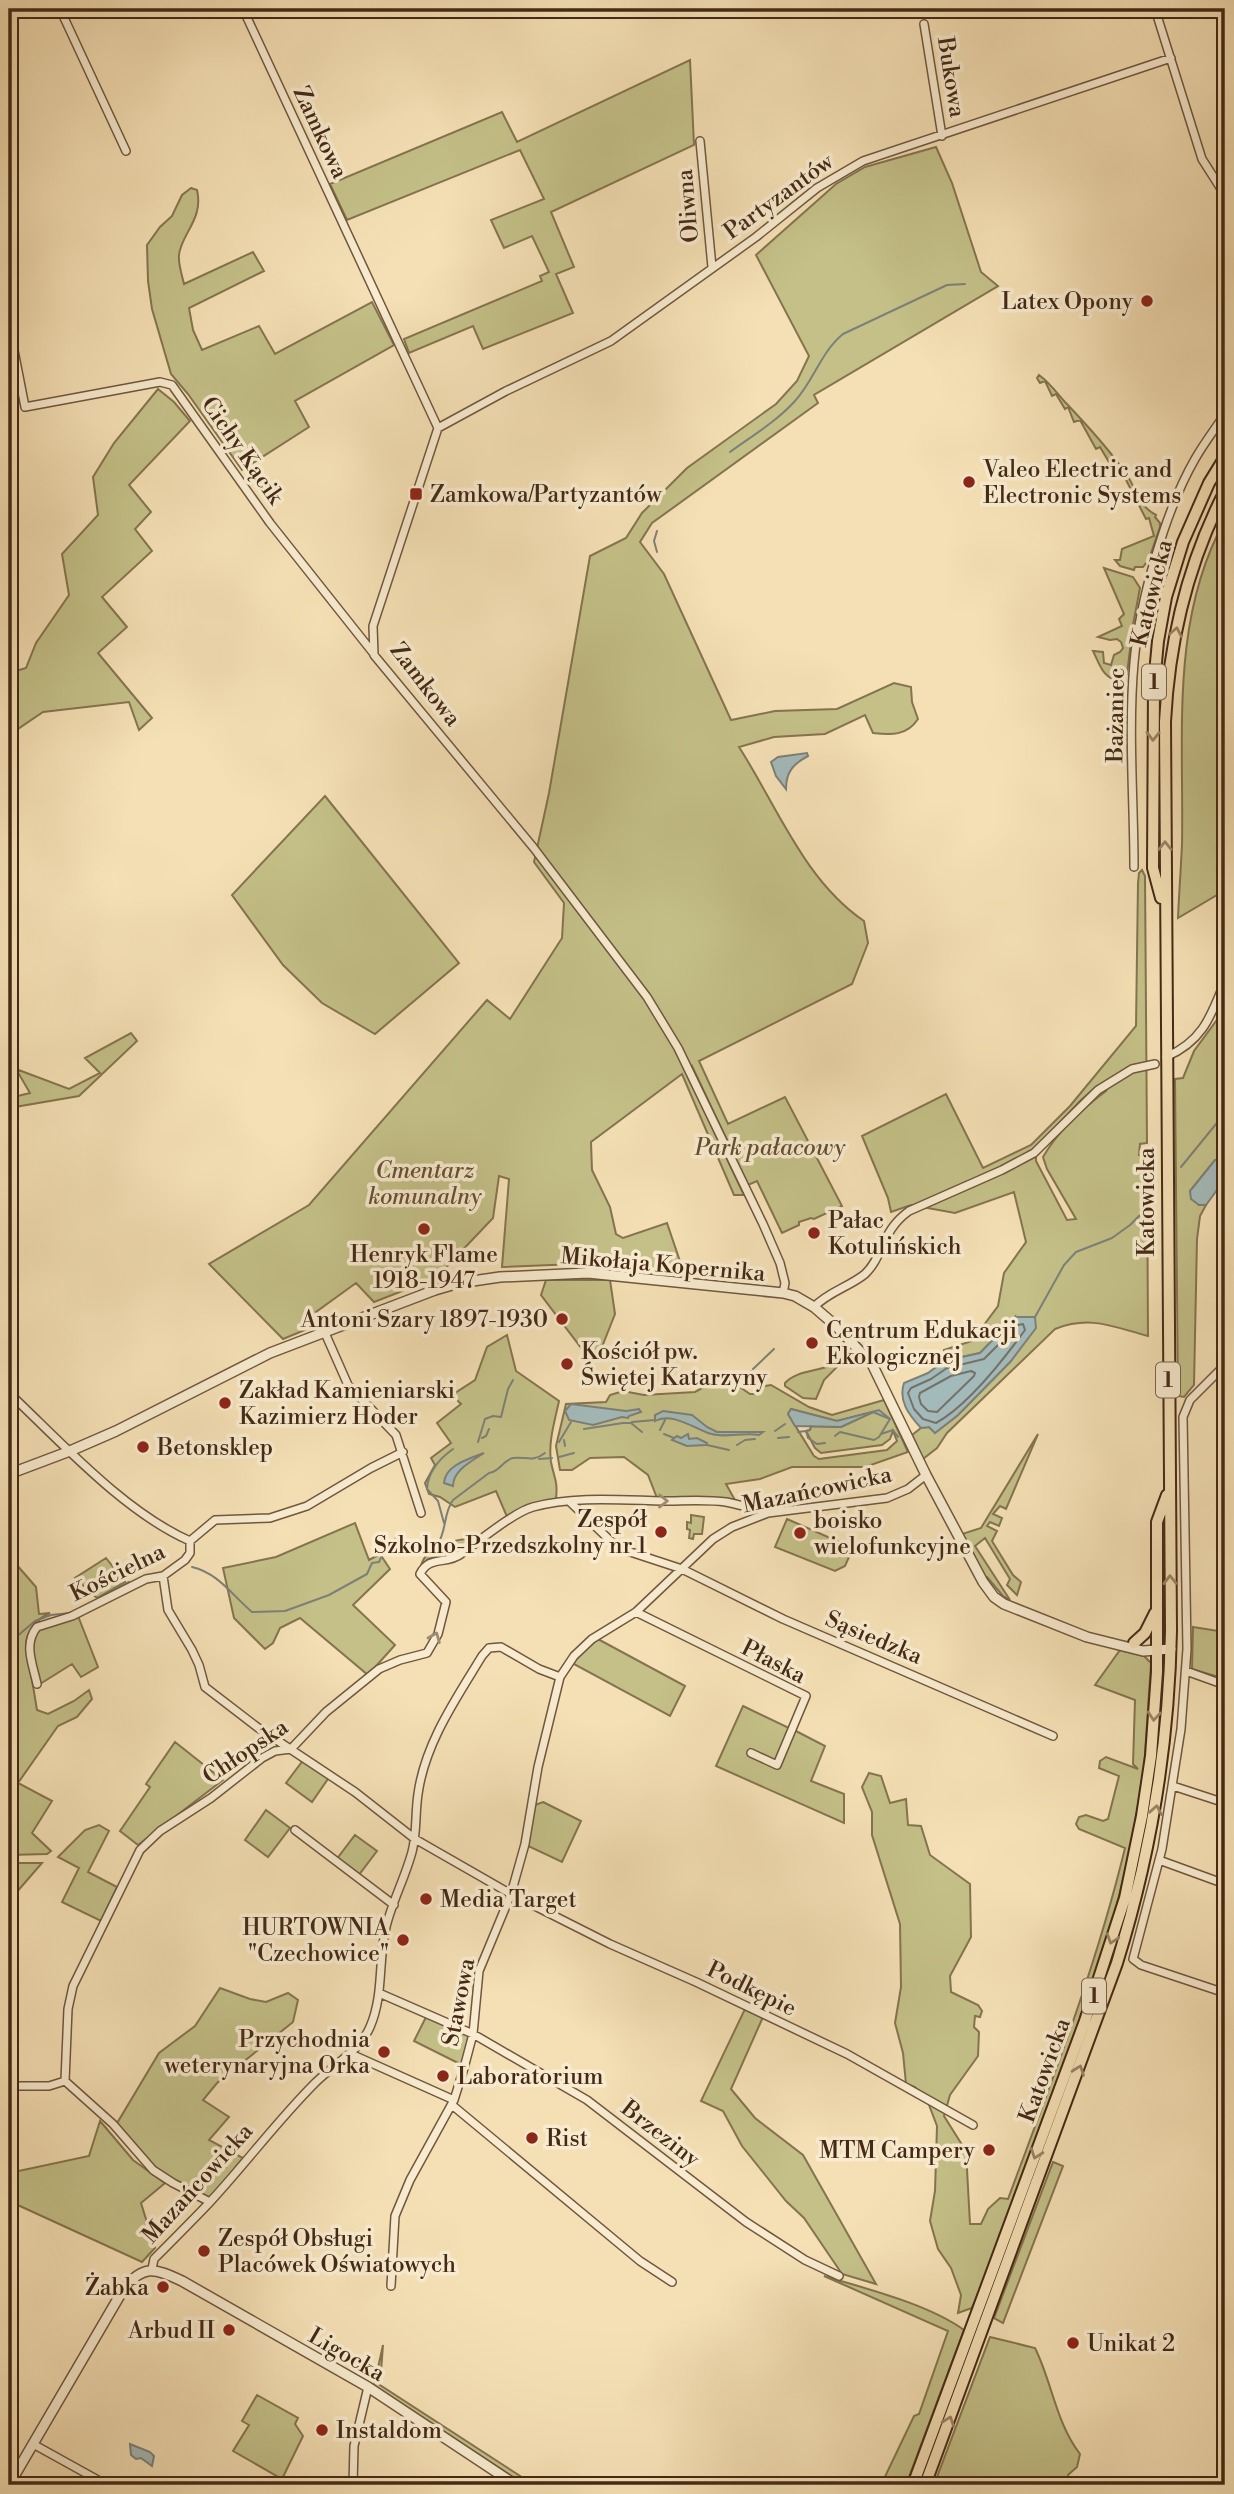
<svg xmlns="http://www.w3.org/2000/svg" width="1234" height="2494" font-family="'Libre Bodoni',serif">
	<rect width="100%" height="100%" fill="#f5e0b5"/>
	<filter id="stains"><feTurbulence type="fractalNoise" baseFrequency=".00286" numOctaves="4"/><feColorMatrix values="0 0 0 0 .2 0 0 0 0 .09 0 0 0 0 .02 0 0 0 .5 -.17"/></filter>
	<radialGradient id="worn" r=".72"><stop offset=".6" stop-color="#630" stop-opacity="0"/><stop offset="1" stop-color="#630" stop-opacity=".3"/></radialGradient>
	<path fill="#c4c088" stroke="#84744f" stroke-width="2" fill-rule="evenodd" d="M690,60l4,85 -143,67 23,55 -18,7 17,39 -90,36 -10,-23 -64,27 -5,-14 138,-58 -2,-5 9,-4 -17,-36 -28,12 -13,-28 53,-21 -24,-49 -173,70 -17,-36 172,-72 15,30z
		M936,147l16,36 29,89 17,14 -184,109 4,8 -166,120 -12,19 24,32 67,146 44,-9 62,-2 57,-26 17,4 1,15 6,17c-11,17 -27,16 -45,14l-8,-18 -40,19 -51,3 -35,10c38,59 65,133 125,174l4,22 -16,41 -153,77 29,63 57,-27 57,109 -28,13 -3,-1 -12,4v3l-17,8 -25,-52 -9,4 -56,-119 -6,6 58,123h-10l-52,-121 -91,68 1,28 18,37 6,27 7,4 44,-15 19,56 -109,-15 -75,3 7,-88 -10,-3 -6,42 -57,60 -62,24 -18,-19 -40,29 8,10 -41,17 -74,-75 100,-59 178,-205 23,19 52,-81 2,-35 -30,-41 15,-69 41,-237 36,-18 16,-25 45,-45 89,-64 21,-23 12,-25 -53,-101 80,-71 29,-17z
		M191,188l6,2c7,29 -16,44 -18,65 -1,9 3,20 5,29l69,-32 11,19 -75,37 4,22 9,20 57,-24 16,28 97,-52 22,43 -99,56 14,26 -67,43 -54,-76 -17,-20 -19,-65 -4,-28 -1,-36 13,-18 12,-11 10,-21z
		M1039,375c10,7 18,18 26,27 21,22 42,45 60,70 11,15 13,34 31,43l-1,2 5,6v4l-11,32 -6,8h-8l-1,3 -14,-4 -5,-6h5l2,-11 32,-13 -5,-18 -3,1 -23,-45 -2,1 -9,-15 -3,2 -9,-15 -4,2 -16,-29 -6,2 -6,-15 -3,2 -9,-15 -4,2 -7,-15 -5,2 -3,-5z
		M158,389l16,13 16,19 -61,64 22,27 -16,17 17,22 -50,46 25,30 -29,26 54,65 -13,12 -10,-28 -86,10 -34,23v-62l17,-5 10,-25 33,-48 -7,-41 36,-39 -5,-38 21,-34z
		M1225,520v346l-8,4 5,22 -44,26c1,-25 3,-50 4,-74 2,-110 -12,-225 43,-324z
		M1104,568l29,9 7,11 -7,37 -6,49 -7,7c-17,-2 -20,-16 -27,-30l10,1 1,11 7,2 3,-10 6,-3 3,-4 -2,-6 -4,-3 -7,1 -12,-3 24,-11 -3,-7 5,-5z
		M325,796l134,167 -84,71 -53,-31 -39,-38 -51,-70z
		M1142,870l3,6 2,267 -7,1 -1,11h8l1,181c-35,-9 -57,-21 -93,-7l-108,104 -10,15 -14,11 -11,-24 9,-7 8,-1 6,6 23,-18 53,-54 4,-44 -35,36 -36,8v-11l28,-9 26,-35 6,-33 22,-31 -12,-50 -59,21 -44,-8 -20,7 -3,-14 -26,-62 84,-42 37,74 48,-23 39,-39 66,-80 2,-143 1,-10zM1097,1086l9,5c-24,18 -48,40 -63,66l4,12 29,50 -9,1 -31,-59v-13l44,-47z
		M1225,1002v158h-10l-25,31 9,14h7l-6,11 -3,23 -3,146 -10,12 -6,-1 -3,-317 8,-1 11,-27 25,-34z
		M131,1033l6,8 -58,55 -70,12v-10l21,-5 -14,-24 53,20 31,-16 -15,-15z
		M546,1280h64l5,34 -15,38 -18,-3 -41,-54z
		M507,1335l9,36 43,30c-4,19 -11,41 -8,61 3,16 7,18 5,37l-30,7 -18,13 -12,-28 -41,16 -15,-10 -11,-3 -4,-11 10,-18 -4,-7 20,-15 -14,-20 24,-19 -9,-9 23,-15 12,-33z
		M834,1364l4,1 -1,2 -13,13 -8,19 -13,-1 -18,-12v-3c12,-13 33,-11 49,-19z
		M724,1376l26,18h6l9,-8 6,-1 38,22 23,8 52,-15 24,52 -43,15h-73l-32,12 -34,5 10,18 -79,-4 -9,-23 -24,-18 -34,1 -18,12h-12l-4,-24 10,-42 40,-2 4,-7 13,-4 21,4 51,-3zM791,1409l46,12 36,-9 -32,15 -30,-1 -1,4 -4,1 9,17 6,5 61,-8 8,-6 3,-8 4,10 -10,9 -68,9 -5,-3 -26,-42z
		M1038,1434l-32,75 -6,-3 -7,8 9,4 -3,8 -9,-4 -3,4 10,5 -5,10 21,34 8,7 -4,13 -10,-10 3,-6 -25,-41 -10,8 35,54 -7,-4 -16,-19 -3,1 -22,-44 19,-6z
		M691,1515l13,2 -2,17h-8l-1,5 -4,-1 1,-8 -3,-1v-7l4,1z
		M787,1519l66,29 -8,18 -10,5 -60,-24z
		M355,1523l14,37 11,-6 10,15 -37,36 42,40 -27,30 -68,-57 -20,10 -7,15 -8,6 -31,-31 -11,-50 53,-11z
		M476,1538l-18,14 -30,7 -7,7c5,-21 35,-27 55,-28z
		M9,1556l27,31 3,27 11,-1c-13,6 -22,15 -24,31l11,66 11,4 26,-13 15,-11 3,9 -15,18 -19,9 -40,57 34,18 -20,32 19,18 -4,3 -38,1z
		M106,1558l19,24 -28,16 -22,-20z
		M78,1616l20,51 -17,10 -9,-13 -32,20c-3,-14 -16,-45 -1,-56 9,-7 28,-9 39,-12z
		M1193,1627l32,5v47l-33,-10z
		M596,1638l89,48 -15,30 -98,-53z
		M1120,1650l24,6 7,7 -7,106 -14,83 -19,76 -30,88 -93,253 -16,39 -14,5 3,-18 -10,-27 -13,-19 -8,-28 5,-30 2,-65 -8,-21 -14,-18 -9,-3 -3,-31 -8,-30 6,-36 -1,-63 -28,-89v-23l-10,-25 7,-14 12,3 9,27 16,-4 2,26 13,1 9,29 40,29 1,53 -21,39 1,16 27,13 4,6 -2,6 -5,-1 -1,11 5,5 -1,24 -28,39 -6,21 22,35 4,73h11l7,-15 12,-11 8,1c43,-116 88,-231 117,-351l-46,-19 -3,-5 3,-7 7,-2 17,6 5,-2 11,-43 -20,-8 1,-7 6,-4 32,12 -5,-5 2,-64 -40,-15z
		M743,1706l46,22 -13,33 -26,-12 -2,5 31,14 15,-38 31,16 -14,35 33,13v29l-128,-57z
		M175,1742l48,38 -85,65 -18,-14 30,-44 -4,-3z
		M304,1759l26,17 -18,26 -26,-19z
		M543,1802l38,19 -19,41 -36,-17 9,-40z
		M266,1810l24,18 -22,29 -23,-17z
		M99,1825l10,6 -21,41 29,15 -16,34 -39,-19 17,-34 -21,-11 27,-27z
		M355,1835l22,16 -19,25 -22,-16z
		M9,1863h33l-33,38v-22l6,-8 -6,-5z
		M220,1988l30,11 16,3 22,-9 10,7 -5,22 -76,61 -14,17 26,17 -20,23 34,18 -33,41 -36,-17 -19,-13 -39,-44 43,-72 36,-27z
		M745,2009l18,8 -32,72 24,29 48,37 73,129 -34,-10 -38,-56 -18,-17 -44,-55 -19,-35 -22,-10z
		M427,2015l42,19 -7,31 -48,-24z
		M100,2121l33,39 32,23 -24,20 14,45 -13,14 -133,-61v-28l80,-17z
		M1053,2162l10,4 -60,157 -9,-5z
		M824,2276c43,13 104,28 140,54l-58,155h-25l33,-69 5,-2 29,-83z
		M990,2337l45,11c17,34 21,75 45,106l-3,13 -9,8 1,10h-135z
		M383,2345l-3,40 154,100h-10l-150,-99z
		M257,2395l41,23 -3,6 8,12 -21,43 -49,-28 16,-26 -7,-4z"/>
	<path fill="#a3baba" stroke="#7d8078" stroke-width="2" d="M807,753l1,3c-15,8 -22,16 -22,33l-10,-13 -5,-14 7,-5z
		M1221,1159l4,1v19l-19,26h-7l-8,-6 -1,-8 25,-31z
		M1015,1317h20l1,11 -25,33 -53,54 -23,18 -6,-6 -8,1c-12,-13 -23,-27 -17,-45l24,-10 16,-12 36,-8z
		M571,1404l55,7 13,-2 2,3 -12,4 -1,2 -6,-1 -29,8 -24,-5 -4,-9z
		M791,1409l46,12 42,-11 11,9 -17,-7 -32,15 -46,-1 -7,-12z
		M663,1411l29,4 15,12 10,5h46l-4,3c-17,-3 -34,4 -51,-2 -16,-6 -37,-21 -53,-12v-6z
		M688,1434l1,5 8,-1 10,5 -1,2 -19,1 -15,-6 5,-4 4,2z
		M484,1453c-12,8 -31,17 -31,33l-9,-3c1,-18 25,-24 40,-30z
		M130,2444l20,8 4,4 -2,10 -11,-8 -5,1 -5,-4z"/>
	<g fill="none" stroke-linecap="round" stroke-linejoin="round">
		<path stroke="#747268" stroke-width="2" d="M1023,1324l2,6c-21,29 -58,76 -89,93l-13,-4 -9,-10 -6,-16 3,-5 20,-9 16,-11 37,-9 34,-34z
			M971,1371l4,2 -1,3 -37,36 -9,-1 -7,-7 -2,-7 1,-4 31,-17z"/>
		<path stroke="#7d8078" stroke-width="2" d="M730,452c22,-16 47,-31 65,-51 19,-21 26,-49 48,-67l104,-49 18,-1
			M657,552l-3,-11 3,-10
			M1181,1167l44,-54
			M1035,1317l29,-52 12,-13 36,-14 18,-13 14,-14
			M753,1369l21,-20
			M751,1371v5
			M632,1422l23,-2
			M584,1429l39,-6h8l11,9
			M660,1430l5,-10
			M775,1431l10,-7
			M806,1431l4,-1 1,-4
			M798,1432l8,-1 2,7 9,6 8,-1
			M664,1434l10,4
			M881,1434l12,-4 5,7 -1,-2
			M835,1436l5,-4 34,8 5,-3 11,-18
			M482,1438l4,-2 3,-7
			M778,1438l11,-1
			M564,1440l1,6
			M478,1442l7,-23 8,-3 8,1 7,-28 5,-9
			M559,1442l12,-20
			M707,1445l22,5
			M737,1445l8,-5 10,-1
			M559,1457l15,-4
			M539,1459l13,-1
			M444,1523l-6,-22 -11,-12c1,-18 12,-30 26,-40
			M192,1567c26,6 40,28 60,45l33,-1 44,-16 38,-21 5,-11 7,-1 6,-13 13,-13 14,13 25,-4c10,-13 6,-32 16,-45l36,-27c11,-1 14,-13 24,-15 13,-2 19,5 32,-5
			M81,1608l48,-26
			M9,1643l26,-22 16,-6 19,-2"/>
		<g stroke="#70573e" stroke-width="10">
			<path id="minor" d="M60,9l66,142
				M243,9l195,419 -65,198 1,29 159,192 114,150 31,51 85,176 17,39 5,20 -2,10
				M1155,9l47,150 23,36
				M924,24l18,112
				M700,141l12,126
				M9,325l16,82 135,-25 12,3 98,138 104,131
				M438,428l68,-37 105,-50 145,-104 61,-49 46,-27 308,-103
				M1134,867c0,-67 -6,-137 0,-204 5,-60 31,-152 61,-204 9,-16 20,-30 30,-45
				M1166,1057c37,-16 45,-41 59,-76
				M814,1307c14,-15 35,-20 51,-33 19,-18 16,-43 44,-63l93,-41 32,-17 64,-63 34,-21 23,-5
				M325,1333l23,52 48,50 25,78
				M1225,1365l-35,35 -7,17 4,232 -6,80 -19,120 -29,110 8,6 84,28
				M9,1393c52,49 115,119 181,148
				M570,1502l48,46 64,21 101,50 270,117
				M163,1576l5,34 24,40 7,15 6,22 52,40 98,65 60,47 96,55 99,50 86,38 151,72 126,71
				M636,1612l170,84 -29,69 -26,-12
				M1186,1671l39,14
				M37,1684c-4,-19 -14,-40 0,-57l35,-11 74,-37 17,-3 22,-16 5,-7v-12l25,-21 55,-2 37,-12 64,-38 32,-16
				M1173,1786l52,17
				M295,1830l99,75
				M1159,1860l66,24
				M379,1993l94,41 114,66 159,122 59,38 34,16
				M351,2054l103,46
				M9,2086h40l16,-5
				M452,2105l188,156 32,21
				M210,2202l-37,-19 -20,-13 -40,-46 -48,-43 3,-72 5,-23 67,-136 20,-19 51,-33 51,-40 13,-7 16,-2 35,-37 53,-43 21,-9 27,-7 11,-19 8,-32 -26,-28c9,-19 27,-9 41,-20 17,-12 53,-42 72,-47 40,-11 87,-7 129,-6 21,0 44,-2 64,1 15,3 28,7 42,11
				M152,2269l2,-10c19,-19 38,-38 56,-57 36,-39 68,-82 105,-119 19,-19 44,-31 55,-56 14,-32 8,-67 16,-100 6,-25 19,-49 26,-75 5,-19 3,-38 6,-58 7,-51 38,-95 64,-138l7,-8 12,-1 38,22 21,8 14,-21 18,-17 44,-27 77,-73 19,-12 36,-14 119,-15 21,-9 18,-14
				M391,2286l4,-70 15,-36 44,-80 10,-32 9,-34 6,-63 32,-77 14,-50 13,-77 22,-90
				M33,2444l74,41
				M353,2485l1,-39 14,-59"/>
		</g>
		<g stroke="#70573e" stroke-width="12">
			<path id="tertiary" d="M9,1474l61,-23 46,-20 154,-78 165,-63 24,-7 41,-6 88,-4 195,20 12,3 19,11 22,19 36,38 54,111 57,107 11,15 10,7 83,33 56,14 28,-2
				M9,2485l114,-195c20,-26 31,-22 59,-9l186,106 148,98"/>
		</g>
		<g stroke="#442916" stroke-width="14">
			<path id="primary" d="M1161,898l-8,-30 1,-184 4,-43 8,-44 17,-55 26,-59 16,-26
				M1134,1643l11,-10 10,-20
				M913,2485l172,-464 40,-123 17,-82 9,-60 6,-84v-150l10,-27
				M925,2485l192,-522c34,-109 52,-218 54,-332l-6,-909c4,-81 23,-159 60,-231"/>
		</g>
		<use href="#minor" stroke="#f8ebcf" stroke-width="7"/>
		<use href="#tertiary" stroke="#f8ebcf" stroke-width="9"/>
		<use href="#primary" stroke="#f5e0b5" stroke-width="10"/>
	</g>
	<defs><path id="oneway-chevron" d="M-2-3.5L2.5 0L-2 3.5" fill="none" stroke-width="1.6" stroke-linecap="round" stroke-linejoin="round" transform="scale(1.75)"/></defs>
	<g stroke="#9c8466">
		<use href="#oneway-chevron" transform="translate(1176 632) rotate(-79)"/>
		<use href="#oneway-chevron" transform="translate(1153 736) rotate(91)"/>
		<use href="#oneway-chevron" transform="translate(1165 846) rotate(-90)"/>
		<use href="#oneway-chevron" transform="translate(1170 1580) rotate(-91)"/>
		<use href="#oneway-chevron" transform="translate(1154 1716) rotate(95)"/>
		<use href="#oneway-chevron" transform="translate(1156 1810) rotate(-80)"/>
		<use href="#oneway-chevron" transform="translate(1112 1939) rotate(108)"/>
		<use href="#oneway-chevron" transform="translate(1079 2070) rotate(-70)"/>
		<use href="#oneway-chevron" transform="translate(1036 2154) rotate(110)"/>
		<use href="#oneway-chevron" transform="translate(949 2421) rotate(-70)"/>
	</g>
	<g stroke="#9e8a72">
		<use href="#oneway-chevron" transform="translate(663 1501)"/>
		<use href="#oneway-chevron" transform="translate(435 1637) rotate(-68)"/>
	</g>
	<g fill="#8f2418" stroke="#f8ebcf" stroke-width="2.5">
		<circle cx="1147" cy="301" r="7"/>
		<circle cx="969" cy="482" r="7"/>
		<rect x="409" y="487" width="14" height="14" rx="3.5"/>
		<circle cx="424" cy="1229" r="7"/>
		<circle cx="814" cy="1233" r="7"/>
		<circle cx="562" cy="1319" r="7"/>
		<circle cx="812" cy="1343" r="7"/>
		<circle cx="567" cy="1364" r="7"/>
		<circle cx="225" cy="1403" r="7"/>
		<circle cx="143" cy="1447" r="7"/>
		<circle cx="661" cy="1532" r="7"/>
		<circle cx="800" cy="1533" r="7"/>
		<circle cx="426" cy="1899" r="7"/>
		<circle cx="403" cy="1940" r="7"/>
		<circle cx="384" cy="2052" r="7"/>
		<circle cx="443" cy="2076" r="7"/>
		<circle cx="532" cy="2138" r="7"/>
		<circle cx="989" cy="2150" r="7"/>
		<circle cx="204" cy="2251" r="7"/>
		<circle cx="163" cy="2287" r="7"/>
		<circle cx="229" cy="2330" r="7"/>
		<circle cx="1073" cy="2343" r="7"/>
		<circle cx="322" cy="2430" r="7"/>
	</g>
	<g text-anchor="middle" stroke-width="7" stroke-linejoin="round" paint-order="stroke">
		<g fill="#f8ebcf" stroke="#7a634e" stroke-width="2">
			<rect x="1142" y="664.5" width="24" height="35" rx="5"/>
			<rect x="1156" y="1362.5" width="24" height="35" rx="5"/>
			<rect x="1082" y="1978.5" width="24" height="35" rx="5"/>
		</g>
		<g font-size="21" font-weight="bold" fill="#442916">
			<text x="1154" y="689">1</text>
			<text x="1168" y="1387">1</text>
			<text x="1094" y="2003">1</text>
		</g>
		<g font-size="23" fill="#442916" stroke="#f8ebcf">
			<text transform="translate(952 77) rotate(81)" y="8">Bukowa</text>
			<text transform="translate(321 132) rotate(65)" y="8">Zamkowa</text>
			<text transform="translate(778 196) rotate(-36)" y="8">Partyzantów</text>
			<text transform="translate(687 206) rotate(-95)" y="8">Oliwna</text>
			<text transform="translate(243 450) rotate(55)" y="8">Cichy Kącik</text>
			<text transform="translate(1151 593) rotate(-76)" y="8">Katowicka</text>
			<text transform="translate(426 684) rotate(52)" y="8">Zamkowa</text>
			<text transform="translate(1115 715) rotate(-89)" y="8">Bażaniec</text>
			<text transform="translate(1146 1202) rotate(-90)" y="8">Katowicka</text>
			<text transform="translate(663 1264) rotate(5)" y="8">Mikołaja Kopernika</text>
			<text transform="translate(817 1489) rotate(-12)" y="8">Mazańcowicka</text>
			<text transform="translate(117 1572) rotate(-26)" y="8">Kościelna</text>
			<text transform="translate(874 1637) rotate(23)" y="8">Sąsiedzka</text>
			<text transform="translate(774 1661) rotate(27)" y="8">Płaska</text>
			<text transform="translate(245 1751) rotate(-34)" y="8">Chłopska</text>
			<text transform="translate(752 1988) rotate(26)" y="8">Podkępie</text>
			<text transform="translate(458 2002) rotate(-79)" y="8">Stawowa</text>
			<text transform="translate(1044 2070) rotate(-70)" y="8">Katowicka</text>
			<text transform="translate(661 2133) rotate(38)" y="8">Brzeziny</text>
			<text transform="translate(197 2183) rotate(-48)" y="8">Mazańcowicka</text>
			<text transform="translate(347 2354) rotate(30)" y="8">Ligocka</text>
		</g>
		<g font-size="23" fill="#442916" stroke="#f8ebcf" text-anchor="start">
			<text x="1133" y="309" text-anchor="end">Latex Opony</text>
			<text x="983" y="477">Valeo Electric and<tspan x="983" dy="26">Electronic Systems</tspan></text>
			<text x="430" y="502">Zamkowa/Partyzantów</text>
			<text x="828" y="1228">Pałac<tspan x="828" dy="26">Kotulińskich</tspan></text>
			<text x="424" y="1262" text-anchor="middle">Henryk Flame<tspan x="424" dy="26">1918-1947</tspan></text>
			<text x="548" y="1327" text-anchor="end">Antoni Szary 1897-1930</text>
			<text x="826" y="1338">Centrum Edukacji<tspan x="826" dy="26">Ekologicznej</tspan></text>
			<text x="581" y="1359">Kościół pw.<tspan x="581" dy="26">Świętej Katarzyny</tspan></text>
			<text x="239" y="1398">Zakład Kamieniarski<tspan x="239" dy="26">Kazimierz Hoder</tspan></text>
			<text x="157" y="1455">Betonsklep</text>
			<text x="647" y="1527" text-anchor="end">Zespół<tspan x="647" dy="26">Szkolno-Przedszkolny nr 1</tspan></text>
			<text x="814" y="1528">boisko<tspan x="814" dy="26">wielofunkcyjne</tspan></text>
			<text x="440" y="1907">Media Target</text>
			<text x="389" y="1935" text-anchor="end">HURTOWNIA<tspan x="389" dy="26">"Czechowice"</tspan></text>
			<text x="370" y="2047" text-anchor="end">Przychodnia<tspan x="370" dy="26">weterynaryjna Orka</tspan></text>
			<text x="457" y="2084">Laboratorium</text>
			<text x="546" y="2146">Rist</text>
			<text x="975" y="2158" text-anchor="end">MTM Campery</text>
			<text x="218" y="2246">Zespół Obsługi<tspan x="218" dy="26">Placówek Oświatowych</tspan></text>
			<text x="149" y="2295" text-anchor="end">Żabka</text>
			<text x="215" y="2338" text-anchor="end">Arbud II</text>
			<text x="1087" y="2351">Unikat 2</text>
			<text x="336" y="2438">Instaldom</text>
		</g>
		<g font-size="23" font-style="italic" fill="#644f32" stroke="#f8ebcf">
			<text x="770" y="1155">Park pałacowy</text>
			<text x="425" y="1178">Cmentarz<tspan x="425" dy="26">komunalny</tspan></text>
		</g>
	</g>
	<rect width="1234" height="2494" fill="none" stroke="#f5e0b5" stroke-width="35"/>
	<rect x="10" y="10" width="1213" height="2473" fill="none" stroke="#442916" stroke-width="3.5"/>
	<rect x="18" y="18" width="1199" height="2459" fill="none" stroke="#442916" stroke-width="2"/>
	<rect width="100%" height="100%" filter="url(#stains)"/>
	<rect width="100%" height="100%" fill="url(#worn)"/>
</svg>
